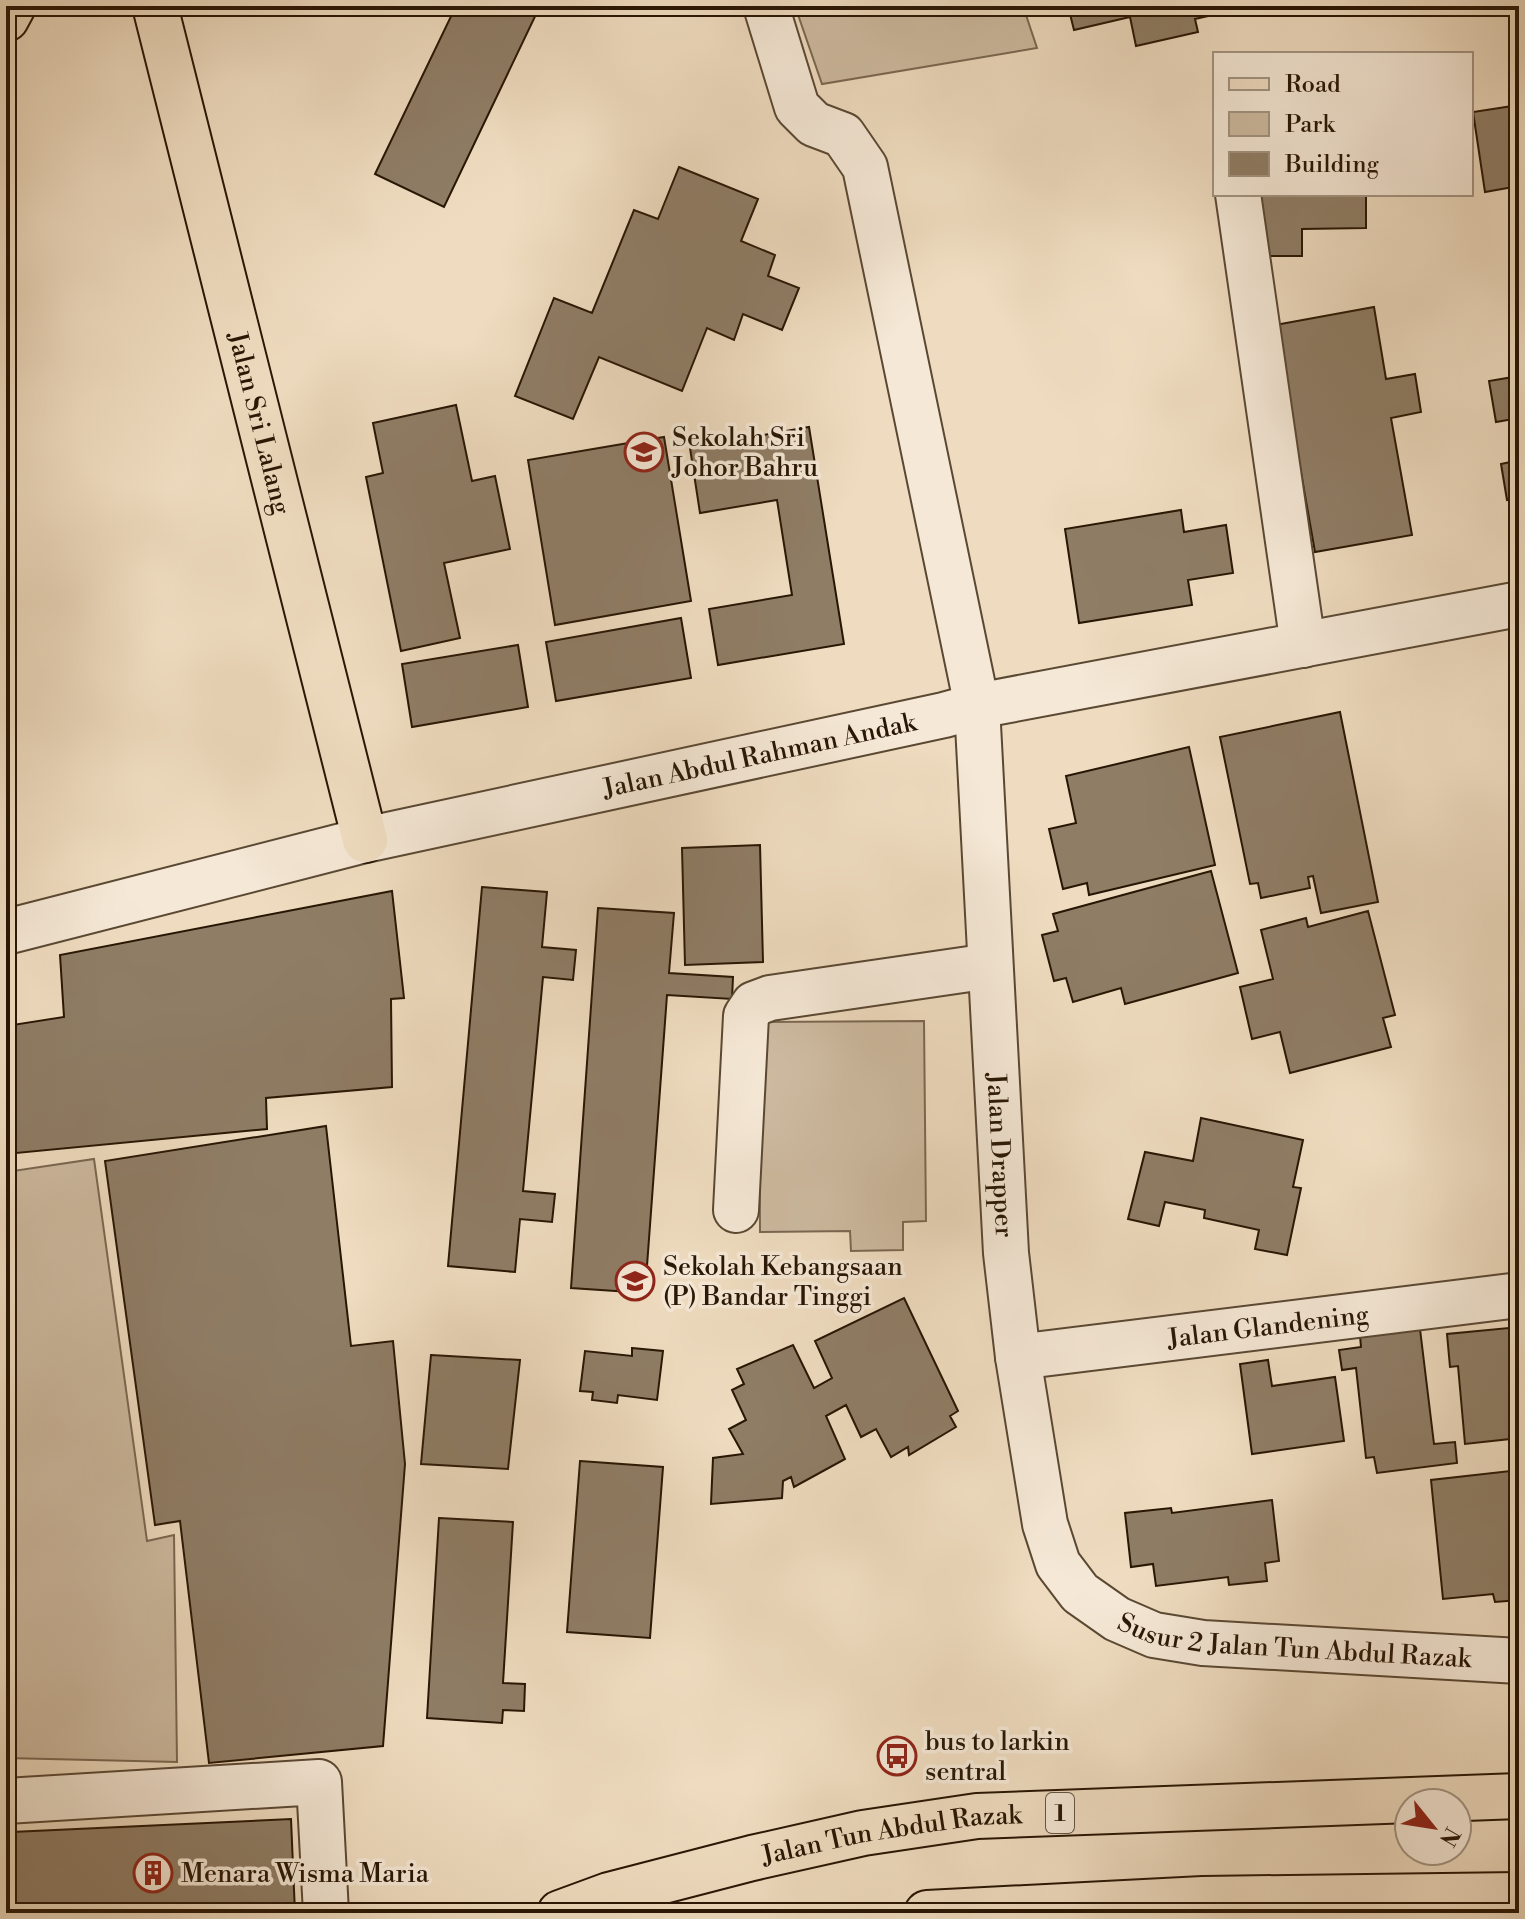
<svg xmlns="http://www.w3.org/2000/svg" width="1525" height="1919" font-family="'Libre Bodoni',serif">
	<rect width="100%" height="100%" fill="#efdcc0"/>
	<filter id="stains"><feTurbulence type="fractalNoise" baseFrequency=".0025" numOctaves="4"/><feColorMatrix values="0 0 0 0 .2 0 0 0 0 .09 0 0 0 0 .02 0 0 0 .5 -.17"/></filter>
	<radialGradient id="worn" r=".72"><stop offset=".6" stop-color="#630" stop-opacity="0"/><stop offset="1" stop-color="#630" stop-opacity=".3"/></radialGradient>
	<path fill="#cdbaa0" stroke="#7a6852" stroke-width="2" d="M795,6h228l14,42 -215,36z
		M924,1021l2,200 -23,1v28l-52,1 -1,-20 -90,1 -1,-210z
		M94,1159l53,382 27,-6 3,227 -171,-4v-586z"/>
	<path fill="#8f7d66" stroke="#281604" stroke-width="2" d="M456,6h84l-96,201 -69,-33z
		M1068,6h148l1,8 -22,5 3,13 -62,14 -6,-29 -56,13z
		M1237,6h25l1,4 -24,5z
		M1519,105v81l-34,6 -12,-80z
		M679,167l79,32 -17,42 34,14 -7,21 31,12 -17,42 -39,-16 -9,26 -27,-12 -25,63 -83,-34 -26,62 -58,-23 39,-98 38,15 42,-103 24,9z
		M1260,194h106v34l-64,1v27h-42z
		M1374,307l12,72 29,-5 6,38 -30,6 21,117 -97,17 -40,-227z
		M1519,376v42l-23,4 -7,-41z
		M456,405l16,76 23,-5 15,73 -66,14 16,75 -59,13 -35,-174 17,-4 -10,-50z
		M809,427l35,217 -126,21 -9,-56 83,-14 -15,-95 -77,13 -10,-65z
		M664,437l27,164 -136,24 -27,-165z
		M1519,460v38l-12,2 -6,-36z
		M1181,510l3,22 42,-7 7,48 -45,7 4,25 -113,18 -14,-94z
		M681,618l10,60 -135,23 -10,-59z
		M518,645l10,62 -116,20 -10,-63z
		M1340,712l38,190 -57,11 -8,-37 -5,1 2,11 -49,10 -3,-15 -8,1 -30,-147z
		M1189,747l26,118 -126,30 -2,-12 -24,6 -14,-60 27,-6 -10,-47z
		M760,845l3,117 -78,3 -3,-117z
		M1211,871l27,102 -113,31 -4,-16 -48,14 -7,-24 -12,3 -12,-46 16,-4 -5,-17z
		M482,887l65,5 -5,55 34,3 -3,30 -30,-3 -20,214 32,3 -3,28 -32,-3 -5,53 -67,-6z
		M392,891l12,107 -13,1 1,88 -126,11 1,31 -261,25v-128l58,-9 -4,-62z
		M598,908l76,5 -5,60 64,4 -1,22 -65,-4 -22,298 -74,-5z
		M1368,911l27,104 -12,3 8,29 -101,26 -10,-41 -28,7 -12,-52 33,-8 -12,-49 45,-12 2,9z
		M1201,1118l102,22 -10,47 8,1 -14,67 -32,-6 4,-19 -55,-12 1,-8 -40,-8 -6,24 -31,-7 17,-67 48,9z
		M326,1126l25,220 42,-5 12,123 -22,282 -174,17 -29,-242 -25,4 -50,-364z
		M904,1298l54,113 -8,5 6,11 -47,28 -1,-8 -17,10 -15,-28 -15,8 -15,-32 -20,11 19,43 -51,28 -3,-10 -8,4 -1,17 -71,6 2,-46 30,-4 -14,-25 17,-9 -14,-30 12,-6 -7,-15 56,-24 21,43 18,-10 -17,-37z
		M1519,1327v111l-54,6 -7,-78 -8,1 -3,-33z
		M1420,1329l14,115 21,-2 2,21 -80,10 -3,-16 -8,1 -10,-90 -14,2 -3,-20 22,-3 -1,-11z
		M632,1348l31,3 -6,49 -39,-5 -1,8 -25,-3 1,-8 -13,-1 5,-40 47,5z
		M431,1355l89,5 -12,109 -87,-5z
		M1268,1360l4,26 63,-9 9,64 -92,13 -12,-90z
		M580,1461l83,6 -13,171 -83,-6z
		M1519,1470v130l-24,2 -2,-8 -50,5 -12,-119z
		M1272,1500l7,61 -14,2 2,18 -38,4 -1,-8 -72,9 -3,-22 -22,3 -6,-54 46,-5 1,5z
		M439,1518l74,4 -10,161 22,1 -1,27 -21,-1 -1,13 -75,-5z
		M291,1819l4,94h-280l-3,-81z"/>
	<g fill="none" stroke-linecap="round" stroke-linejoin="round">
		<g stroke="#5a4833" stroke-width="48">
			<g id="minor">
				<path id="s1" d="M766,6l31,101 17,17 29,11 22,32 112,539 29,547 12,104 27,167 13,40 22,29 37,26 37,16 49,8 316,18"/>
				<path d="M1238,194l65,451"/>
				<path id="s2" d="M6,932l359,-92 579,-125 33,-9 542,-102"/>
				<path d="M736,1210l10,-194 8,-12 16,-6 220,-32"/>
				<path id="s3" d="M1018,1357l501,-62"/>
				<path d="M6,1801l313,-19 7,131"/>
			</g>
		</g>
		<g stroke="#281604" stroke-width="48">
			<g id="major">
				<path id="s4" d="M155,6l210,834"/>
				<path d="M6,19l7,-13"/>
			</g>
		</g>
		<g stroke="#281604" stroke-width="48">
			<g id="highway">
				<path id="s5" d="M560,1913l49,-18 143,-37 111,-25 114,-17 542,-20"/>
				<path d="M927,1913l276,-14 316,-4"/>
			</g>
		</g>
		<use href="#minor" stroke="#f5e8d6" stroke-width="44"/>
		<use href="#major" stroke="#efdcc0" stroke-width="44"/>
		<use href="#highway" stroke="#efdcc0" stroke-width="44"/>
	</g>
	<defs>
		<g id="school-ring" transform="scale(2)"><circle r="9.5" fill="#f5e8d6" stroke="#8f2418" stroke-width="1.5"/><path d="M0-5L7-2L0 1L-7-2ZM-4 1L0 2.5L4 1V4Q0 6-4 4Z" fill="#8f2418"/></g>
		<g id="bus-ring" transform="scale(2)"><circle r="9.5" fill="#f5e8d6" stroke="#8f2418" stroke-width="1.5"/><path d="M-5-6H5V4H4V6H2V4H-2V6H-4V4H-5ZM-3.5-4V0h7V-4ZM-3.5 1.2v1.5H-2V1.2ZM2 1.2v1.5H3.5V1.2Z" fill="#8f2418"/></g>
		<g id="building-ring" transform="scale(2)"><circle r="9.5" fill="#f5e8d6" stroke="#8f2418" stroke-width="1.5"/><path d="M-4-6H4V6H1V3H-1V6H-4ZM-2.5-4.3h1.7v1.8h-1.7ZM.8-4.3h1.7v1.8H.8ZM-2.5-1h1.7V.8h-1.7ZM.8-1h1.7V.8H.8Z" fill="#8f2418"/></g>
	</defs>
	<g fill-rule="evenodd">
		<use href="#school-ring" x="644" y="452"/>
		<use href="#school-ring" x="635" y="1281"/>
		<use href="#bus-ring" x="897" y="1756"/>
		<use href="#building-ring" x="153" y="1873"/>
	</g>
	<g text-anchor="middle" stroke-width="7" stroke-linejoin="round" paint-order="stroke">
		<rect fill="#f5e8d6" stroke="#665543" stroke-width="2" x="1046" y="1793" width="28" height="40" rx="6"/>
		<g font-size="24" font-weight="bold" fill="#281604">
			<text x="1060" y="1821">1</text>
		</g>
		<g font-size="26" fill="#281604" stroke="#f5e8d6">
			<text dy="9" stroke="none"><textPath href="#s4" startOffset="430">Jalan Sri Lalang</textPath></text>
			<text dy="9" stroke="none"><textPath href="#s2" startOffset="774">Jalan Abdul Rahman Andak</textPath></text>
			<text dy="9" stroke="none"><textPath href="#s1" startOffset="1200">Jalan Drapper</textPath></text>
			<text dy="9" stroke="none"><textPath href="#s3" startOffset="252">Jalan Glandening</textPath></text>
			<text dy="9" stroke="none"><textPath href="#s1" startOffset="1876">Susur 2 Jalan Tun Abdul Razak</textPath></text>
			<text dy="9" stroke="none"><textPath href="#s5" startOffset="342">Jalan Tun Abdul Razak</textPath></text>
		</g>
		<g font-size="26" fill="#281604" stroke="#f5e8d6" text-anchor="start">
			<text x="672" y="446">Sekolah Sri<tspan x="672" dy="30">Johor Bahru</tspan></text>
			<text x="663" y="1275">Sekolah Kebangsaan<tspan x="663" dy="30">(P) Bandar Tinggi</tspan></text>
			<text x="925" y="1750">bus to larkin<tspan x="925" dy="30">sentral</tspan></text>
			<text x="181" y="1882">Menara Wisma Maria</text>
		</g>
	</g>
	<rect width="1525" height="1919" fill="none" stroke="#efdcc0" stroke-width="32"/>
	<rect x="8" y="8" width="1509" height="1903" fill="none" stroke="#281604" stroke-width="4"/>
	<rect x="16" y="16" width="1493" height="1887" fill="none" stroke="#281604" stroke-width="2"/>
	<rect x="1213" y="52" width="260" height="144" fill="#f5e8d6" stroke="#a39482" stroke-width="2"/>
	<rect x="1229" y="78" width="40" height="12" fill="#efdcc0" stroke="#a39482" stroke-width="2"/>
	<text x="1285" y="92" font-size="24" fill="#281604">Road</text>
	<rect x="1229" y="112" width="40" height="24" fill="#cdbaa0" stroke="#a39482" stroke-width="2"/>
	<text x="1285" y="132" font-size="24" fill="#281604">Park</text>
	<rect x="1229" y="152" width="40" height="24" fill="#8f7d66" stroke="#a39482" stroke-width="2"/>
	<text x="1285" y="172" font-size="24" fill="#281604">Building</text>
	<g transform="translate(1433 1827) rotate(120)"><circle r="38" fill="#f5e8d6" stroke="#a39482" stroke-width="2"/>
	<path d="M0-6L14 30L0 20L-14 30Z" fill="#8f2418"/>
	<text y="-12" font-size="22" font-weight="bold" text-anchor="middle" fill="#281604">N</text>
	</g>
	<rect width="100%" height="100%" filter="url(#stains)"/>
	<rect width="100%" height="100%" fill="url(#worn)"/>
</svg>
